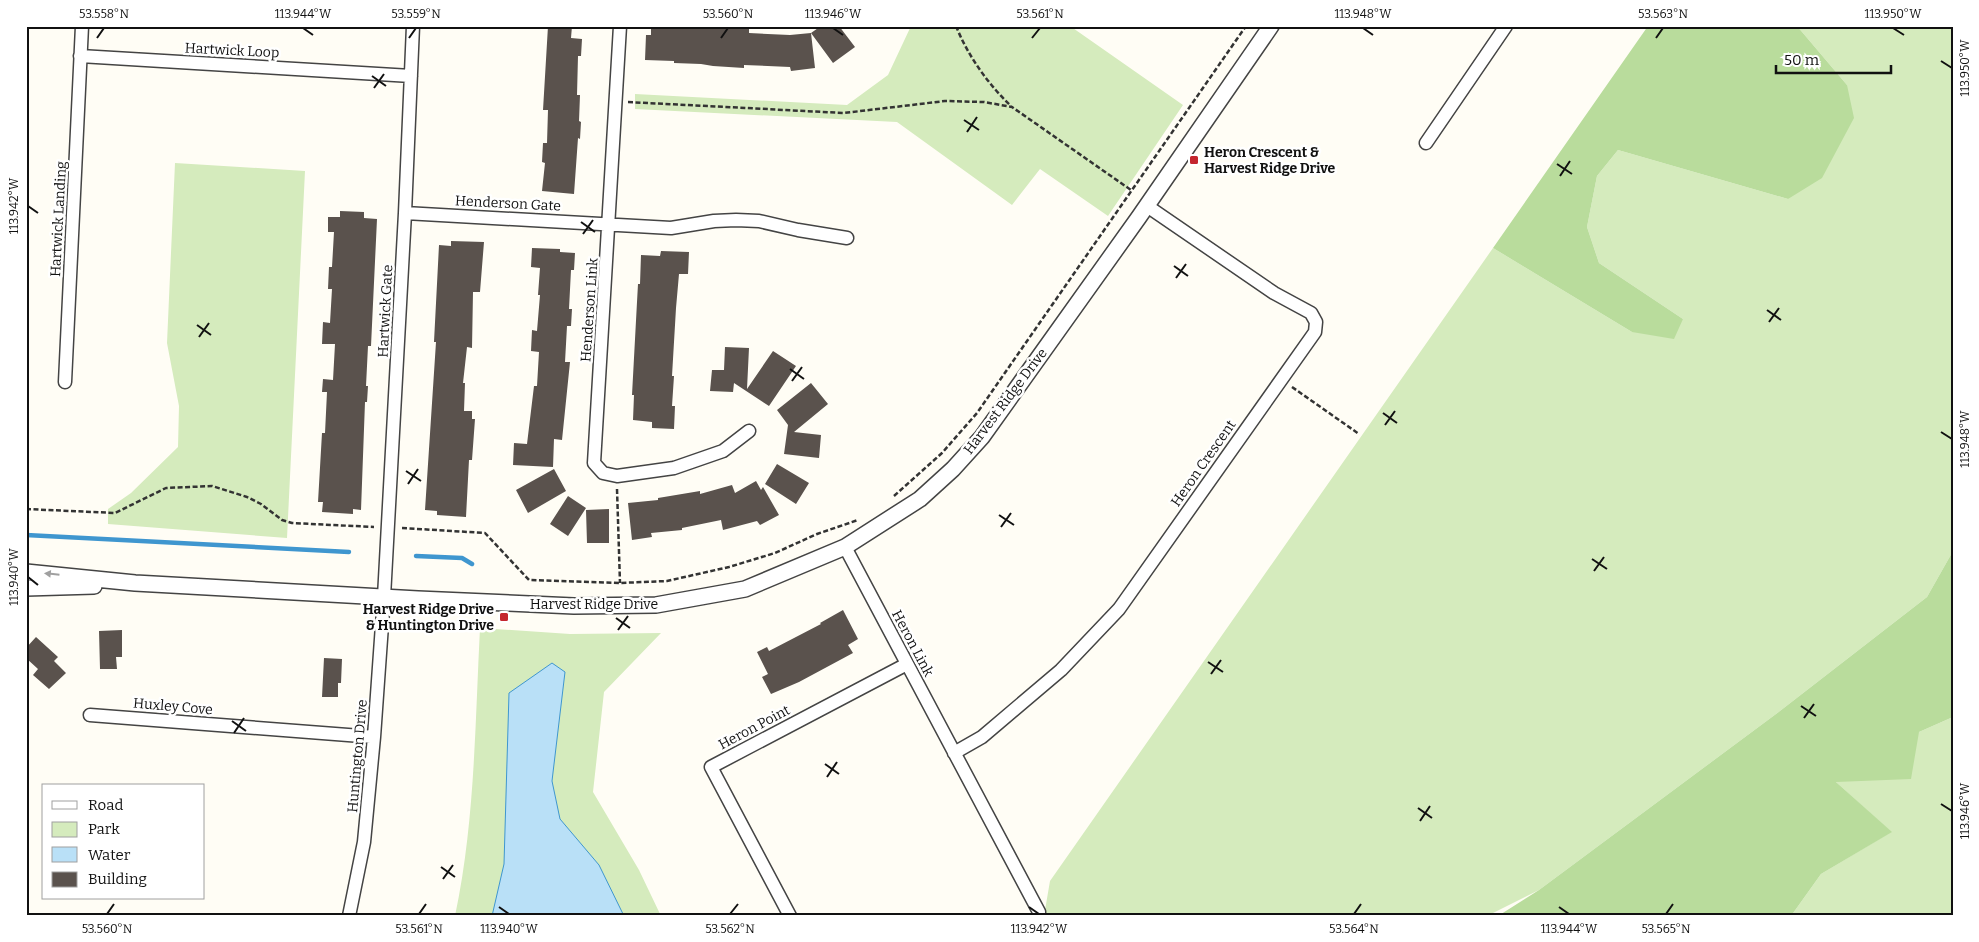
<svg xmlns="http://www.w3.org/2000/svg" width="1979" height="942" font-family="Bitter,serif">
	<rect width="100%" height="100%" fill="#fffdf5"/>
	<path fill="#d5ebbd" d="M911,26h159l113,79 -75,111 -68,-47 -28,36 -115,-83 -262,-13v-15l212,11 41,-30z
		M1797,26h156v525l-26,46 -151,117 -237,176 -52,26h-443l6,-35 443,-633 139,84 51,-13 -84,-56 -12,-36 10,-51 21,-26 170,49 59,-114z
		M175,163l130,8 -18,367 -179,-14v-15l23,-16 47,-46 1,-41 -12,-63z
		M480,628l90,6 91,-1 -57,59 -11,100 46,78 22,46h-206c20,-94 20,-192 25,-288z
		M1953,717v199h-162l30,-42 70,-42 -55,-50 83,-50z"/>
	<path fill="#b9dc9c" d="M1648,26h149l50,59 7,33 -32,60 -34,21 -170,-49 -21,26 -10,51 12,36 84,56 -9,20 -42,-7 -139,-84z
		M1953,551v166l-34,15 -8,47 -75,3 56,50 -71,42 -30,42h-293l41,-26 237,-176 151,-117z"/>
	<path fill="#b9e0f7" stroke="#3f96cf" d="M552,663l13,9 -13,109 8,38 39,46 25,51h-132l12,-52 5,-171z"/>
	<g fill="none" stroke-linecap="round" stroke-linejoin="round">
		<path stroke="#3f96cf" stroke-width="4.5" d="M26,535l323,17
			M416,556l46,2 10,6"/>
	</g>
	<path fill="#5a524d" d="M548,26h24l-1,12 11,1 -1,17h-3l-1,39h3l-1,26 2,1 -1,17 -2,-1 -4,56 -32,-3 3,-28 -3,-1 1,-19h4l1,-33h-5z
		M651,26h98v7l41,2 21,-2 4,35 -24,3 -1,-4 -46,-2v3l-31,-2 -12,-2 -27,-1v-2l-29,-1 1,-25h5z
		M821,26h18l16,21 -22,16 -22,-30z
		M340,211l24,1v6l13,1 -6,127h-3l-2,40h2l-1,16h-2l-4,108 -8,-1v5l-31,-2 1,-10h-5l4,-69h3l2,-41h-5l1,-13 10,1 2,-36h-13l1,-22 7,1 2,-34h-4l1,-22h3l2,-35h-6v-15h12z
		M451,241l33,1 -4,50h-7l-1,56 -5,-1 -4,36h2l-1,28h8v8h3l-3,41h-3l-3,57 -29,-2v-4l-12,-1 11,-168h-2l5,-97 12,1z
		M532,248l28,1v3l15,1 -1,17h-3l-2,39h3l-1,17h-4l-2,36h5l-8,78 -8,-1 -1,28 -40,-2 1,-22 13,1 7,-58h3l2,-34 -8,-1 1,-21 5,1 3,-36h-2l2,-27 -9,-1z
		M661,251l28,1 -1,22h-9l-3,34 -4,68h2l-2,30h3l-1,23 -22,-1v-6l-19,-2 1,-25h-2l5,-93 1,-18h2l1,-29 19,1z
		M725,347l24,1 -2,41 26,-38 23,15 -27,40 -35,-23 -1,9 -23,-1 2,-21h12z
		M811,383l17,21 -34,28 27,3 -2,23 -35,-4 4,-29 -11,-15z
		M777,464l32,19 -13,21 -31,-20z
		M554,469l12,22 -38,22 -12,-23z
		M756,481l5,9 2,-3 16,28 -19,10 -3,-4 -34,9 -2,-10 -39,8v2l-31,3 1,4 -20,3 -4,-37 30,-3v-2l42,-7v3l32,-9 3,8z
		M568,496l18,12 -18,28 -18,-12z
		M609,509v34h-22l-1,-33z
		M843,610l15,29 -10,6 5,8 -54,29 -28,12 -9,-17 6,-3 -11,-22 10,-5 2,4 52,-27 -1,-1z
		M122,630v27h-6l1,12h-17l-1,-38z
		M36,637l22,20 -4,4 12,12 -17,16 -16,-14 5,-6 -12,-11v-10z
		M324,658l18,1 -1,24h-3v14h-16z"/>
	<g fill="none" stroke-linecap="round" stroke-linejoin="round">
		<g stroke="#444" stroke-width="15">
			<path id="minor" d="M620,26l-26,437 9,10 14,3 57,-8 49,-17 26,-20
				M80,56l331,20
				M1426,143l80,-117
				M405,213l266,15 43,-7 22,-1 23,1 39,9 49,8
				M65,382l17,-356
				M845,547l194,365
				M90,715l284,22
				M954,753l28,-16 79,-67 58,-61 196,-277 1,-10 -5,-9 -37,-20 -127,-87
				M349,916l15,-74 10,-105 10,-140 21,-384 8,-187
				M790,916l-79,-149 196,-103"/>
		</g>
		<g stroke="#444" stroke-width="18">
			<path id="tertiary" d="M26,572l109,11 283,16 156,7 82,-1 89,-16 100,-42 75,-48 33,-30 29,-32 157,-220 132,-191
				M26,588l68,-2"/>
		</g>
		<path stroke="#333" stroke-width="2.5" stroke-dasharray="5 2.5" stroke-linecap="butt" d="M956,26c12,30 32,58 55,80
			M628,102l216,11 101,-12 39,1 28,5 119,83
			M1292,387l67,47
			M617,489l3,94
			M894,496l48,-43 35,-40 269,-387
			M26,509l89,4 51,-25 46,-2 35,11 14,7 21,16 10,3 82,4
			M402,528l83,5 44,47 91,3 47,-2 62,-14 46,-14 42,-19 41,-14"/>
		<use href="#minor" stroke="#fff" stroke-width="12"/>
		<use href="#tertiary" stroke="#fff" stroke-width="15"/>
	</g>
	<defs><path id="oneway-solid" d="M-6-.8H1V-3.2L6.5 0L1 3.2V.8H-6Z" transform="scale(1.25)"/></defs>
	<use fill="#a0a0a0" href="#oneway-solid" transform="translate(52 574) rotate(-174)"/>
	<path fill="none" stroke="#111" stroke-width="2" d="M303,28l10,7M833,28l10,7M1363,28l10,7M1893,28l11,7M97,38l7,-10M409,38l7,-10M721,38l7,-10M1032,38l8,-10M1656,38l7,-10M1941,61l11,7M372,76l14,10M374,88l10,-14M964,120l15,10M967,132l10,-15M1557,164l15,10M1560,176l10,-15M28,206l10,7M581,222l14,10M583,234l10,-14M1174,266l14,10M1176,278l10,-14M1767,310l14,10M1769,322l10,-14M197,325l14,10M199,337l10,-14M790,369l14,10M792,381l10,-14M1383,413l14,10M1385,425l10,-14M1941,432l11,7M406,471l15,10M408,484l10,-15M999,515l15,10M1001,527l10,-14M1592,559l15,10M1594,571l10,-14M28,577l10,8M616,618l14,10M618,630l10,-14M1208,662l15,10M1211,674l10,-14M1801,706l15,10M1804,718l10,-14M232,721l14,10M234,733l10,-15M825,764l14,10M827,777l10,-15M1941,804l11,7M1418,808l14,10M1420,821l10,-15M441,867l14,10M443,879l10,-14M499,907l10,7M1029,907l10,7M1559,907l10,7M107,914l7,-10M419,914l7,-10M730,914l8,-10M1354,914l7,-10M1666,914l7,-10"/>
	<g fill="#c4262e" stroke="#fff" stroke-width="2">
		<rect x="1189" y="155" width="10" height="10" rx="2.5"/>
		<rect x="499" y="612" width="10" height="10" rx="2.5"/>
	</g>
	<g text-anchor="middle" stroke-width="5" stroke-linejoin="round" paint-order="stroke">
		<g font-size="14" fill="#111" stroke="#fff">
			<text transform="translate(232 50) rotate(3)" y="5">Hartwick Loop</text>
			<text transform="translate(508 203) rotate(3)" y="5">Henderson Gate</text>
			<text transform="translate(58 219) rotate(-87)" y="5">Hartwick Landing</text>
			<text transform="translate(589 310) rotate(-86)" y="5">Henderson Link</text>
			<text transform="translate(385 311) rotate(-87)" y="5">Hartwick Gate</text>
			<text transform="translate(1005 401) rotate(-53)" y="5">Harvest Ridge Drive</text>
			<text transform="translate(1203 463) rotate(-55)" y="5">Heron Crescent</text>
			<text x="594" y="609">Harvest Ridge Drive</text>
			<text transform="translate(913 643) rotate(62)" y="5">Heron Link</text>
			<text transform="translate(173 706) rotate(5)" y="5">Huxley Cove</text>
			<text transform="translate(754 727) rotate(-28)" y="5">Heron Point</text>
			<text transform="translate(357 756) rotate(-85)" y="5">Huntington Drive</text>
		</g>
		<g font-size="14" font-weight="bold" fill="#111" stroke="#fff" text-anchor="start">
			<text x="1204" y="157">Heron Crescent &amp;<tspan x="1204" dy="16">Harvest Ridge Drive</tspan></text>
			<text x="494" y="614" text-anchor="end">Harvest Ridge Drive<tspan x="494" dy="16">&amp; Huntington Drive</tspan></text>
		</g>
	</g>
	<rect width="1979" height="942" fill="none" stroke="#ffffff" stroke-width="55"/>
	<rect x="42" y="784" width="162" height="115" fill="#ffffff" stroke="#a0a0a0"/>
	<rect x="52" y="801" width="25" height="8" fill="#ffffff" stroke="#a0a0a0"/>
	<text x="88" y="810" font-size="15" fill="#111111">Road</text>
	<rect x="52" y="822" width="25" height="15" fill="#d5ebbd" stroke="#a0a0a0"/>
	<text x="88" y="834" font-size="15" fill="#111111">Park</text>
	<rect x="52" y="847" width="25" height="15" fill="#b9e0f7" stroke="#a0a0a0"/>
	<text x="88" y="860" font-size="15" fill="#111111">Water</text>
	<rect x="52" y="872" width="25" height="15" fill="#5a524d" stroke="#a0a0a0"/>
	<text x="88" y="884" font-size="15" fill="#111111">Building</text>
	<path d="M1776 65v8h115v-8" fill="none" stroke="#111111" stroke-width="2.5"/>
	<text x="1784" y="65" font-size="15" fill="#111111" stroke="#ffffff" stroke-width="4" paint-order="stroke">50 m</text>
	<rect x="28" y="28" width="1924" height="886" fill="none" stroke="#111" stroke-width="2"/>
	<g font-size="12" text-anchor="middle" fill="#111">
		<text x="104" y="18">53.558°N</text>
		<text x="303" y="18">113.944°W</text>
		<text x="416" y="18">53.559°N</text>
		<text x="728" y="18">53.560°N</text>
		<text x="833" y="18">113.946°W</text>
		<text x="1040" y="18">53.561°N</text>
		<text x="1363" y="18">113.948°W</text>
		<text x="1663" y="18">53.563°N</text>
		<text x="1893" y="18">113.950°W</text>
		<text transform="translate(1965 68) rotate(-90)" y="4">113.950°W</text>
		<text transform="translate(14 206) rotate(-90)" y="4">113.942°W</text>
		<text transform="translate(1965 439) rotate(-90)" y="4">113.948°W</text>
		<text transform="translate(14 577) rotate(-90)" y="4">113.940°W</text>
		<text transform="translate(1965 811) rotate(-90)" y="4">113.946°W</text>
		<text x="107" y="933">53.560°N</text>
		<text x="419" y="933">53.561°N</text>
		<text x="509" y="933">113.940°W</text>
		<text x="730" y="933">53.562°N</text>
		<text x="1039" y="933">113.942°W</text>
		<text x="1354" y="933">53.564°N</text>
		<text x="1569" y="933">113.944°W</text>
		<text x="1666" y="933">53.565°N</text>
	</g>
</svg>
